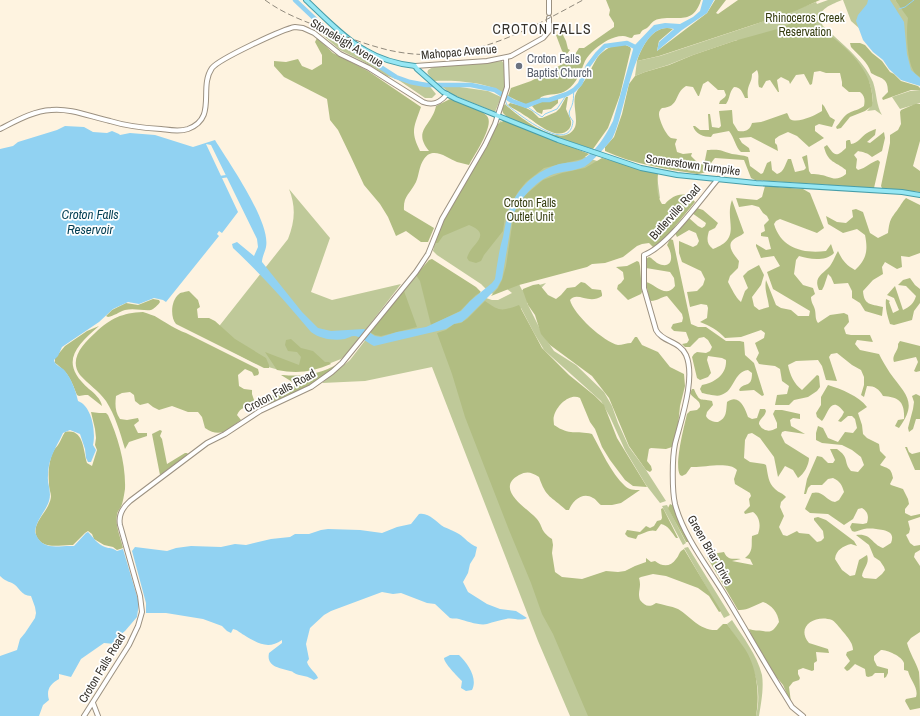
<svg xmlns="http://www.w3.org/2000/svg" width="920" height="716" font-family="'Archivo Narrow',sans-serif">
	<rect width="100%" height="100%" fill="#fef3e0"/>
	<path fill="#bfc999" d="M828,0h14c-12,5 -29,11 -19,26 18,17 40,33 50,56 4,12 3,23 9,33l-7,-5 -8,1c9,-8 5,-20 2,-29l-132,-42 -44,15 -25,10 -23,7 -10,4 2,-15 23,-5 93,-31 63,-23 1,2z
		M843,0h52l8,10 17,-5v77l-69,-61z
		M318,25l10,10 30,21 18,9 15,10 11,5 25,3 9,11 -4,4h-7l-28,-19 -10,-3 -25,-15 -22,-11 -23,-20z
		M502,61l2,3 1,21 -2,8c-16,-11 -49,-13 -69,-12 -6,-7 -11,-10 0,-14z
		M439,84l49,7 13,6 -6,15 -44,-18z
		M920,90v13l-20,6 -8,-12 18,-6z
		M500,121l42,17 13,8 39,14 19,6 44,10 3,22 -62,64 -79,22 3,6 24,-7 -19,20 16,32 11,16 22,14 28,27 8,14 6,17 11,24 17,23 20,31 -6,2 -14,-18 -21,-35 -15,-33 -9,-16 -57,-51 -10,-17 -13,-25 -38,37 -35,16 141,355h-19l-32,-75 -106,-274 -67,14 -43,2 28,-23 55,-71 25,-29 45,28 11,10 6,2h6l14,-7 -5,-4 -13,5 -4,-1 -9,-9 -44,-29 -4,-4c3,-21 18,-40 28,-58 14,-24 27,-47 39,-72z
		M289,189l41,49 -19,54 21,8 69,-16 -55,71 -5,4 -18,7 -44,4 -25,-7 -45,-24 79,-100c7,-18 8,-32 1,-50z
		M667,505l19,38 -3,2 -21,-39z
		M688,547l42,68 -6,3 -40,-70z
		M732,620c11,17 25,35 30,55 2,13 -1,29 -3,41h-3c9,-38 -10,-63 -29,-92z"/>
	<path fill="#b1bd82" d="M606,0h95c-8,26 -25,15 -42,19 -7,1 -8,6 -12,9 -4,2 -5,2 -7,6l-6,1 -2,3c-3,0 -6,-2 -9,-2 -6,0 -10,2 -15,4 -9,5 -18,12 -23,21 -4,10 -8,22 -18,29 -8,6 -17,3 -26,7l-2,3 -13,5 -18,-9 3,-8 20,-7 41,-22 7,-11h5l30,-21v-4l-5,-8 1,-5z
		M715,0h11l-10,13 2,1 20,-14h82l-25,11 -136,45 -22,5c5,-15 17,-38 36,-32l-14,12 -2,10 50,-38z
		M895,0h25v77c-3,-2 -6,-4 -7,-7 -6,-11 -7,-39 -5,-52z
		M812,18c3,3 4,7 7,10 4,3 9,6 13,9 21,16 44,40 40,69l-7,5 -15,6 -9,11 -4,1 -1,-2c4,-4 8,-12 13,-14 5,-3 10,-3 15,-7 1,-6 1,-10 -4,-14h-11l-7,-6v-4l-2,-9h-14l-6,-2 -6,1 -2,12 -2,1 -6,-11 -8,1 -6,9 -1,-3 -8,-4 -4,3 2,12h-1l-8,-12 -4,1 -4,7 -3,-1c-2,-6 1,-11 -2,-17l-5,4c0,10 -6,11 -4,24h-3c-3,-6 -4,-11 -11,-11 -5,5 -4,12 -8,17h-7l1,-3 5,-4 1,-2 -2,-5h-6l-10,-9 -5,3 -4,12h-1l-5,-9 -7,-1c-12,7 -6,21 -24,22 -2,2 -3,3 -3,6 0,6 7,21 12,24 1,0 5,1 6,1l-2,5 2,8 6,2 9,-1 -1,3 9,9 2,-1 3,-4 2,-10c13,-1 13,0 25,4 6,1 11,1 16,3l2,9 11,8 2,-1 4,-10 4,-2 1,9 5,4c7,-2 8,-9 11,-15h3l4,13 9,-2 2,-2 -4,-11 5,-2 2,16 2,3c4,0 7,0 10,1 9,1 14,8 25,-1v-4c-11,-9 -18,-7 -22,-23l3,-2c7,9 8,14 19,3v-7l2,-1h2l1,4c7,-1 10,-7 16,-11 3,-2 6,-3 9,-4l-1,6 -8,7 3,1 14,-11 1,6 -3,13 -10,6c-4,-4 -9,-5 -14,-6l-4,4 3,4 -1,9 2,2c8,-2 13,-8 20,-10l2,2 -6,26 -119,-8 -4,-2 -7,-18 -29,-2c-8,8 -3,15 -18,16 -31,-5 -64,-10 -92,-23v-4l9,-10 8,-23 7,-30 6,-8 10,-4 24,-7 24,-10 41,-14 47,-13 20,-9z
		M562,33l4,8 2,8 2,1 -4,5 -4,-4 -6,-16z
		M317,38l16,15 35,18 53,36c-7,20 -11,24 -1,44h9c-17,-21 3,-25 7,-45l14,-7c10,4 30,9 37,17 8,9 -13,39 -18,49 -4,-1 -8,-2 -12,-3 -10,-4 -24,-16 -33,-3 -5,7 -5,16 -8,23 -6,12 -13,14 -12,28l30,18 -6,14h-7l-15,-11 -10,5 -8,-19 -8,-13 -16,-19 -13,-28 -13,-27 -8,-10 -3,-21 -43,-22 -10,-11v-5l12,1 12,-3 4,7 10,4 10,-6v-9l-7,-13z
		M850,43h10l5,2 7,8 10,8 8,11 4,2 7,7 17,5 2,2v2h-9l-28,10 -1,-2 6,-6c0,-15 -7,-13 -17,-19 -3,-11 -12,-17 -20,-26z
		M623,44l7,3 1,2 -11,46 -12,33 -15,21 -44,-14 -42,-18 -4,-4 -1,-4 3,-5c12,12 58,48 70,23 3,-8 -2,-21 0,-31 2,-7 8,-12 11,-18 4,-7 7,-13 11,-20 7,-9 15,-13 26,-14z
		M566,97h2l-2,12c3,8 8,13 3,20 -12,14 -34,-8 -45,-14 -5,-4 -11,-6 -16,-10l2,-2 12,3 10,5 7,7h3l14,-6 4,-4z
		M558,99v4l-7,6 -8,1 -1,4 -5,-2 -5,-6 8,-4z
		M822,104l2,2 6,11 5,3 -3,7 -13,-3 -4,2v5l9,7 -15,9 -12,-11 -9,-4 -9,4 -4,3v4l2,2 1,6 -27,-14 -12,1 3,5 7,5 1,4h-9c-5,-4 -7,-15 -12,-21l-16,3 -2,3c-7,0 -16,-3 -18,-11h2l5,4h9l-1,-16h2l2,13 7,1 2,-2 -2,-15 13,-1 1,13 5,8c8,1 12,-1 14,-8l9,-1 26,-9c1,1 2,5 3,6 7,5 26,-4 32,-8z
		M915,104h5v37l-7,25 7,5v21l-38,-4 -1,-2 9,-43v-8l8,-5 3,-6 -1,-12 1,-2z
		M505,120l84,34 -7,5 -38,9 -18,14 -8,10 -7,12 -6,13 -2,14 -19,24 -3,6 -5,2 -7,-2 -2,-3c3,-14 27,-23 2,-33l-26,11 -5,7h-2l-2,-2 8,-18 54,-98z
		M602,158l56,16c-1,10 -2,21 4,30h3c9,-10 21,-14 30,-2l-32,39 -9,7 -5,-5 -7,1 -5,2 -14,11 -18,6 -13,1 -5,3 -68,18 -28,11 7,-8 4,-8 4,-14 8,-54 9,-15 20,-17 19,-7 23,-5z
		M765,186l38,3 7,4 14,35 -7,5 -37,-14 -4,2 -2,3c7,24 29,30 52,27l5,-7 3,9c-8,9 -26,6 -35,3l-3,4 -2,14 9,11 10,3 2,6 -4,3c0,6 3,8 4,13 1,5 0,9 3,13l12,-8 14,-2 4,2 1,7 -5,6 2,6 5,1h19l3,7 -16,-2 -2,4 5,6 19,4c3,6 7,13 11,19 16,22 28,29 9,55l-4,-2 3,-6 6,-1c1,-17 -5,-22 -21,-23 -4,-7 -8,-10 -16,-10l-3,11 -3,-2 3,-10v-8l-3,-7 -9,-5 -15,-12 -6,1 -2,3 8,24 -11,-1 -4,-14 -4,-6 -22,1 -8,4c2,10 6,19 14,25l15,-15 2,1 1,11 -3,4 -9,6 -14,3 -5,5h-14l2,-10 10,-1 2,-8 -7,-5 -2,-12 -5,-3 -16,-2 -3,-5 3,-6 -4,-10 9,-5 1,-5 -4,-3 -20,7 -16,1c-7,-8 -15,-12 -25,-16l7,-4 1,-10 -1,-3 -6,-1 -11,3 -3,-15 10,-1 6,-6 2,-6 -4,-8 -19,-9 -3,-9v-12l14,6 4,-2 2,-4 -3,-8 -7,-3 -12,7 -2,-4 14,-15 9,8 4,2 3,-2 1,-3 -14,-10 5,-5 6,2 15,13 -3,5 -6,3c-2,7 -3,13 4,18 30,-11 11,-28 19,-49l12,33c-3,3 -8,4 -11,7 -7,6 2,16 6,21l-1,7 -8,8 -2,6c4,7 7,15 13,20l4,-11 3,-3 -5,-12 5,-5 11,-6 5,10 -3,10 -9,12 2,9 5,4 10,-3c-1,-10 -5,-17 -3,-27l10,25 5,3 10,2 7,6h11l1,-5 -37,-22 -6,-17 13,-6 -6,-10 -13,2 -5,-12v-2l10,6 5,-1 -3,-12 -7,-1v-3l4,-2 -1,-6 5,-5 -2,-4 -4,-3 -4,-6 -7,-2 -13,2 -3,-9 21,2 5,-3z
		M906,198l14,7v48l-11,4 -8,-1 1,11 -5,2 -12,-7 -3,5 1,7 -10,6 -10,11c1,14 7,13 20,16l-1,9 -17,-5 -5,-8 -8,-5v-7l-4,-8 -14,1 -3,-7 -3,-3 -4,12 -2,4h-3c-6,-13 4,-16 11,-24 3,-4 5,-10 8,-15 4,9 8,14 17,19 12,-11 13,-20 10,-35l-8,-6 -14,4 -15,-9 -2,-8 11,6 9,1 7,-6 -1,-7 4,-1 7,3 7,21 8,5 10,-5c2,-14 2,-13 10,-24 3,-4 4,-7 8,-11z
		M670,239l3,1 4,19 14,65 7,3h8l20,14h14l4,1 1,13 9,8 10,32 -2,1 -8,-6 -14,1 -1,-1c5,-9 13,-1 13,-17l-4,-3c-15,2 -13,21 -27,25 -4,2 -14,-1 -19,-2l-2,-4 2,-4c12,-2 25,-10 24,-25l-4,-2 -14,-2 -1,4 4,13 -3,4 -8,3 -3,-2 -5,-21 2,-3 3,-2 9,1 4,-2 2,-4 -4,-7 -4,-3 -5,1 -9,9h-5l-3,-3 5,-1 2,-3 -3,-8 -12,-1 -3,-3 2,-4 9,-2 1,-4 -1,-4 -15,-18c-6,1 -10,5 -16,5l-2,-2 -3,-17c9,2 20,17 29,4l-1,-8 -4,-6 -24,-4v-9l3,-2c3,1 5,4 8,6 16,8 17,-8 10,-18z
		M432,259l44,28 5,5 -5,3 -16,16 -29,14 -11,-44 -4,-6 13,-15z
		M637,261l2,1 1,4 2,26 -1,2 -13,6 -11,-11 1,-4 3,-2 3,-4 -1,-7 -7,-5 11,-1z
		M910,278l5,7 5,4v14l-6,8 -2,9 -18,5 -4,-1c-3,-9 -5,-16 -4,-25l4,2 -1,1 4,11 6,-3 -5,-12 -7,-3 8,-9 8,24c7,-3 11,-7 13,-14l-10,-10 -8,-1 5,-5z
		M581,282l4,1 7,6 9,1 1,4v2c-13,9 -25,-5 -32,4 3,14 34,42 48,45 4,0 9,-2 13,-2l4,-6h2l5,8 16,7 12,15 14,7 1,12 -5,20 -2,20 -6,21 -6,2 -15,-1 -2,1 -2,12 4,5 1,4 -2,2 -4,-2 -17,-24 -20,-48 -17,-22 -42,-31 -9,-11 -6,-19 -7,-10 -5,-14v-2l10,-4 6,-1 9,11 8,4 5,-4 6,-7 8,-1z
		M189,291l9,9 2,7 -3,2 1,9h11l6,3 20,18 31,19 3,7v3h-5l-88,-44c-6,-7 -5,-24 3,-30 2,-2 7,-2 10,-3z
		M404,291l13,36 -36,9 -6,-1 -7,-4 30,-34z
		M153,299l6,1 1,2c-2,3 -6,7 -9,8 -7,1 -17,-2 -26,0 -6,2 -11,6 -17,7l-2,-1 6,-6 14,-7 12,2z
		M485,301c15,11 17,10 34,4l23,43 27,27 26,21 9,9 13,33 30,49 -14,-1 -8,-6 -15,-20 -8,-13 -7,-18 -5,-7 -10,-24c-10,-5 -23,7 -26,18 -1,2 0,7 0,9 16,11 22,5 38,9 9,16 19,39 33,52 4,4 9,4 15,4l-19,13 -9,2h-11c-3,-2 -5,-6 -8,-7 -10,-7 -21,3 -24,12h-3c-15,-14 -20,-12 -27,-33 -8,-5 -12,-6 -20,-2 -25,14 8,33 17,43 8,9 3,12 16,21l1,6 -1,8 3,19 7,5 20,2 24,-8 12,1 7,-1 10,-5 11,-4v-4l5,4 4,-1c7,6 16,6 21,-2 4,-4 2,-7 8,-10l37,62 -2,1 -10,-16 -11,-8 -32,-12 -13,-2 -12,3 -2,1c3,10 -2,13 1,22 5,6 9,8 16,3 7,2 15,3 22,6 13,8 22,22 39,21l6,-6h4c6,8 12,17 18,25 12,19 15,45 11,67h-168l-35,-82 -11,-20 -11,-31 -22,-53 -44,-113 -13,-43 -15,-41 9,-3 8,-6 7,-1 6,-4z
		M143,312c5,2 11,3 15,6 10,6 17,11 28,15l72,36 1,4 -1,2 -4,1 -2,-4 -7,-3 -7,6 1,11 5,3 8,1v4l3,9 -2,3c-8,1 -12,1 -16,9l4,5c-13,9 -20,19 -36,8l-3,-11 -4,-5h-10l-16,-6 -13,4 -6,-3 -5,-4 -8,2 -5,-4 -1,-6 -4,-3 -8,1 -6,3c-1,9 -1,16 4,23l7,1 11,-2 1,3 -5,4 4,8h9v3l-18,6 -4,7c-5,-17 -10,-34 -19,-48 -7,-10 -18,-17 -26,-26 -12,-16 4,-32 15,-42 16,-15 27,-20 48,-21z
		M99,326c-24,21 -40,37 -10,63 5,4 12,10 13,17l-14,-11h-3l-6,1 -2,-1c-6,-15 -8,-22 -22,-32v-5l10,-12 22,-15z
		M291,339l10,9 12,3 12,11h4l2,2c-19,8 -34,10 -54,6l-12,-18 34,13 2,-8 -4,-5 -9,-1 -3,-6 1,-5z
		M900,341l20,5v25l-4,1 -2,-1 4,-9 -2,-5 -22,5c-3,-7 5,-11 4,-18z
		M338,364l-28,22 -41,18 -1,-3 2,-5 15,-3 9,-7v-3l-13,-8h2c20,2 37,-1 55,-11z
		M828,385c13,4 31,11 39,22l-9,6 4,12 1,9 4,4 12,6 1,7 6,6 -6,8c8,4 11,2 13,13l-3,6 1,1 12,4 5,10 1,5 -4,5v4l6,3 9,-2v3l-12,4 2,8 -1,4 -3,2 4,8 4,3 6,-1v5l-5,3 -1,4 6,9v66l-9,6 -4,5c3,11 9,19 12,29 1,11 1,25 1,36l-10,2 -5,-9 1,-2 10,-2c3,-9 -6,-17 -8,-26l-4,-1c0,-1 0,-5 0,-7 -2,-7 -17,-13 -23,-13l-7,6v4l3,6 11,3v4l-2,4 -2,1v-5h-9l-3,3 -4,1 -2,-1 -1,-7 -10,-5 -6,6 -2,1 -3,-3 6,-7 -4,-6 1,-3 6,-2c0,-6 -4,-11 -8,-16 -4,-4 -8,-11 -13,-14 -16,-6 -37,6 -23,23l19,6 1,4 -13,-1 1,9 -3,2v7l-2,1 -9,-3 -5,2v4l2,4 -1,2 -6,2 -4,5 2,15 -1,-1 -7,-16 -9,-11 -22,-37 -3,-8c5,2 9,1 14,2 9,2 11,-1 16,-9 -1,-9 -7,-17 -16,-20 -8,3 -16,9 -25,8l-31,-53 5,-3 12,-2c4,9 9,6 17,7l-9,2 21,4 -3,-6 -5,-1c9,-7 6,-13 7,-22l6,-2c3,-8 2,-17 -5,-22l-8,2 -1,-2 6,-6 -1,-7 2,-3 -1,-3 -15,-9 -1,-5 3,-9c-8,-9 -35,-2 -46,-3l-5,7 -4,2 -2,-1c-6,-10 4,-48 7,-61l3,-3 7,-1 3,-3c1,-7 -7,-8 -10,-14l2,-4h2c6,14 6,9 18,12l1,4 -6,7 -1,4c2,4 7,6 12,6 9,-4 8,-11 9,-20 12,-9 18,6 21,15l4,2 5,-1 3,-9h5l1,2c-1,6 -7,8 -7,13 4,8 11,8 18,4v-5l-4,-9 2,-4h7l18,4v5l-7,-1 -3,2 1,6 14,8 -20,-3 -3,1 -1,3 4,8 24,15c0,7 -5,16 -11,20l-5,-8 -8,-4 -7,11 -4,-20 -14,-19 -8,-5 -4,1 -3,6 -1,18 6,4 14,2 2,1c2,9 2,18 9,24 4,4 8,4 11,8l-5,5 -1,5 4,9 -5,11 4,8 4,1 10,-5 2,2 10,1 8,8 4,-1 3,-3 -1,-7 -9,-11v-2l4,-1 8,3 28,21 3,5 -6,-2c-8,2 -15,6 -16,15l7,11 8,6 5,-1 4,-15 8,-5c3,9 -4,13 -5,21l2,2 12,1 6,-5 3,-4 -1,-3 -4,-6 -6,-4 -5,-12 -13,-10c16,-2 15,9 27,13l8,-5c3,-8 0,-11 -8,-13 -7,-1 -12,-2 -19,-1 -5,1 -8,4 -12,2l-2,-4 2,-4 11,1 4,-1c2,-7 1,-11 -5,-15l-4,1 -5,10 -9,6 -16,-11 -18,-1 -5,-4 7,-16c11,-3 13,7 23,9l4,-2 5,-8c-2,-7 -4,-11 -11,-14l-5,1 -6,6h-11l-3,3 -2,6h-2l3,-15 10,-23 5,1 6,6h5l2,-3 -5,-11h7c13,9 6,13 14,22l7,1 6,-7 -3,-8 -9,-7 -10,-5 -20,-2 -6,-3v-7l2,-7 5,2 5,10 10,4 7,-10 8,1 4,-5 -2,-9 -3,-3h-4l-7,6 -3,-1 4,-5 2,-4c-13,-18 -16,2 -22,9l-5,-4 -1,-4 5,-8v-8z
		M916,394l4,2v23h-4l-3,10 -4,3 -1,-4 5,-19 1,-7 -2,-6z
		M91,412l8,1h7l2,2c10,22 18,49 17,74 -1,6 -2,13 -4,18 -2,3 -4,5 -4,8 -2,11 4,23 6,33l-6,2 -4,-3 -9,-2 -10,-6 -2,-5 -4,-3 -3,2 -12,12c-11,-1 -27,5 -35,-6 -8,-12 5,-23 10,-33 6,-12 1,-12 1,-23 -1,-11 0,-24 5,-33 1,-2 3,-3 4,-5 3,-4 4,-9 7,-13 19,-4 18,18 22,31l5,3 5,-16 -2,-5 1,-7 -1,-9z
		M160,430l2,1 -2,5 2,3 5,25 18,-11h2l1,1 -28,21 -8,-41z
		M905,447h2l2,5 3,2 8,-2v18h-5z
		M670,504l4,2 16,36h-4l-17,-32 -1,-2z
		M663,508l15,30h-2c-4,-5 -8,-13 -15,-14l-5,7c-6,-2 -11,2 -18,4l-2,4 -8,-2 -3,-3 2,-4 13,2 6,-6 4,2 4,-2 3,-5 4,-1 1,-2 -1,-9z"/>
	<path fill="#91d2f2" d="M703,0h11l-7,13 -25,17 -25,21 2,-9 15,-13c-40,-12 -48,85 -61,108 -3,6 -23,27 -29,30 -10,4 -20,4 -30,7 -18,6 -37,27 -42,45l-10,60 -5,9 -29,29 -6,5 -8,2 -8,5 -72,17c-6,-3 -14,-10 -20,-10 -3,0 -6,2 -9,3 -11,2 -25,0 -34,-7 -24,-29 -50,-58 -78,-84l-1,-4 5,-2 17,14 4,-9 -1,-8 -46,-94 -5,-1 32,68 -16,21 -3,-2 -2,3 2,2 -53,66 -3,-2 -9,-2 -15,6 -11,-2 -15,7 -14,13 -37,25 -4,9 -4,4c1,6 7,6 11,11 6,7 11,20 13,30 14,5 18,31 15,44l3,5 -5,12h-3l-2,-4 -1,-9 -5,-15 -10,-4 -7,3c-7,15 -15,25 -15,43 -1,8 4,16 1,25 -3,10 -13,19 -14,31 7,20 22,13 39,14l12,-13 2,-1c6,6 9,12 17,15 5,2 6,0 12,4l6,-2 16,54 -2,14 -12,14 -5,4 -5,9 -11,-1 -23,16 -10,18 -12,-3v5c-9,5 -13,11 -10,21l-6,5 -4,11h-39v-60l17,-6 3,-11 5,-6 10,-15 1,-5 -1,-6 -4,-11c-10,0 -12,-10 -19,-13 -5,-2 -8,-3 -12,-7v-427l13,-3 5,-4 39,-12 8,-4 19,1 9,5 14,1 5,-2 7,3 1,1 10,-2 25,2 38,12 22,-7c14,23 56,82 51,107 -1,5 -4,10 -4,15l40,50 16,16 13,3 33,-2 11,7 6,1 16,-5 29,-5 35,-16 9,-10 22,-18 3,-4c2,-14 4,-29 8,-42 3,-15 4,-28 13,-41 9,-15 26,-27 43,-32 8,-2 17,-1 24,-5 13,-7 24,-26 30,-38l21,-75 20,-21 11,-2 15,1 13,-7 7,-6z
		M868,0h22l14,22 3,32 4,16 9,8v8l-19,-6 -12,-11 -6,-9 -10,-8 -10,-12 -7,-19 2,-6 9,-11z
		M419,514c10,-2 17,8 25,13 5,2 10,4 15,7 6,4 10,10 18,13l-2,9 -5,8 -2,9 -5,9 5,10 19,12 13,5 16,2 11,7c-7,4 -14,-1 -21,1 -6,1 -13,3 -19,5 -7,2 -21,-3 -28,-5 -3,-1 -6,0 -9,-1l-15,-14 -8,-1 -26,-10 -8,1 -11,-2 -51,19 -7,4 -14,13 -4,16 3,15 -2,3c2,7 9,10 11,16l-4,2c-6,-4 -12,-4 -18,-6 -4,-2 -2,-2 -6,-3 -10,-3 -24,-4 -21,-18l13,-10v-3c-14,10 -25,3 -38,-5 -4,-2 -6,-5 -11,-6l-2,4 -4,-2 -5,-5 -19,-7 -37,-6h-20v-10l-14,-52 3,-4 32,4 9,-3 15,-2 30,1 14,-3 11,1 25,-6 19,-2 5,-3h14l12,-4 7,-1 32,1 22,3 15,-6 14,-3z
		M450,655h9c9,9 19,23 13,35l-6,1 -5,-3 1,-7c-5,-5 -18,-18 -18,-23z"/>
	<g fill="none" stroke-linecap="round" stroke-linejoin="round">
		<path stroke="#91d2f2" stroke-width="1" d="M899,9l6,-2 9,-7
			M505,100l2,5c13,10 63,51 66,16 -8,-9 -1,-11 0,-20 1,-3 0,-7 1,-11
			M526,106l16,11 3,-3 12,-5 10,-15"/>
		<path stroke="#91d2f2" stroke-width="2.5" d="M221,177l7,-1"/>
		<path stroke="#91d2f2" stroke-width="4.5" d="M295,0l39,37 62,40 14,5 16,3h45l24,5 17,11 14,5 16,-6h7l18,-6 7,-4 6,-6 8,-18 9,-12 8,-8 22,-3 10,5v1"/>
		<g stroke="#9c9181" stroke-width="6">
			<path id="secondary" d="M549,0v13
				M415,66l72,-5 24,-5 32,-18 6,-7v-13
				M0,129c16,-8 33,-18 51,-19 20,-2 40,7 59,11 16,5 34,7 51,8 9,1 18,3 27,0 30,-11 10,-41 24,-61 7,-9 71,-39 83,-41l8,1 11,5 26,21 29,14 54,34c10,4 17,1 24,-8
				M718,179c-17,20 -51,68 -74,76v33l12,42c6,12 24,11 30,25 10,23 -5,65 -11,89 -3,14 -3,47 0,60 8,31 32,62 48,88 21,34 40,69 61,102l8,13 11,9
				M93,703l5,13
				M84,716l45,-71 9,-19 4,-14 -2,-16 -20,-71c-2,-10 2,-17 10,-24l77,-58 18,-9 35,-23 51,-24 21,-15 10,-9 74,-91 12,-18 14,-35 43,-74 10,-21 12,-37 -1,-29"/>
		</g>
		<g stroke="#479da8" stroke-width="6">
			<path id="primary" d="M306,0c16,15 40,40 59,50 15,9 32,14 50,16l2,3 26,23 13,7 102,41 83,28 36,7 79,8 146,9 18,3"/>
		</g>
		<use href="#secondary" stroke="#fff" stroke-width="4"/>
		<use href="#primary" stroke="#96e7f4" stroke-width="4"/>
		<path stroke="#918a7d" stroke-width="1" stroke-dasharray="6 3" stroke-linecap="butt" d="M265,0c23,17 50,25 77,35 15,6 30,11 46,15 75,17 132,-16 195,-50"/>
	</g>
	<circle fill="#6b7280" stroke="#fff" stroke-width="1.5" cx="519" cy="66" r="4"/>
	<g text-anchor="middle" stroke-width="3.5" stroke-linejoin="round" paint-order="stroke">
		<g font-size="12" fill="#363d10" stroke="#fff">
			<text x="805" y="22">Rhinoceros Creek<tspan x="805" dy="14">Reservation</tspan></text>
			<text x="530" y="207">Croton Falls<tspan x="530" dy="14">Outlet Unit</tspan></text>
		</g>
		<g font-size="12" fill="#36322b" stroke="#fff">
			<text transform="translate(347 43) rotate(31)" y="4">Stoneleigh Avenue</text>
			<text transform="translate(459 52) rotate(-5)" y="4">Mahopac Avenue</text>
			<text transform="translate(693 165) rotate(8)" y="4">Somerstown Turnpike</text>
			<text transform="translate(675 212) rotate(-48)" y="4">Butlerville Road</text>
			<text transform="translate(280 391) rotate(-28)" y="4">Croton Falls Road</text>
			<text transform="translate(710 550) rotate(60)" y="4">Green Briar Drive</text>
			<text transform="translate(102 668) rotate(-59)" y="4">Croton Falls Road</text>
		</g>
		<g font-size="12" fill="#5b616d" stroke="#fff" text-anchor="start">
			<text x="527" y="63">Croton Falls<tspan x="527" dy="14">Baptist Church</tspan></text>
		</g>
		<g font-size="13" font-style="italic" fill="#023e53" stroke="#fff">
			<text x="90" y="219">Croton Falls<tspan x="90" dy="15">Reservoir</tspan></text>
		</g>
		<g font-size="14" letter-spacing="1" fill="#36322b" stroke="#fff">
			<text x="542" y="34">CROTON FALLS</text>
		</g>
	</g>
</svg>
